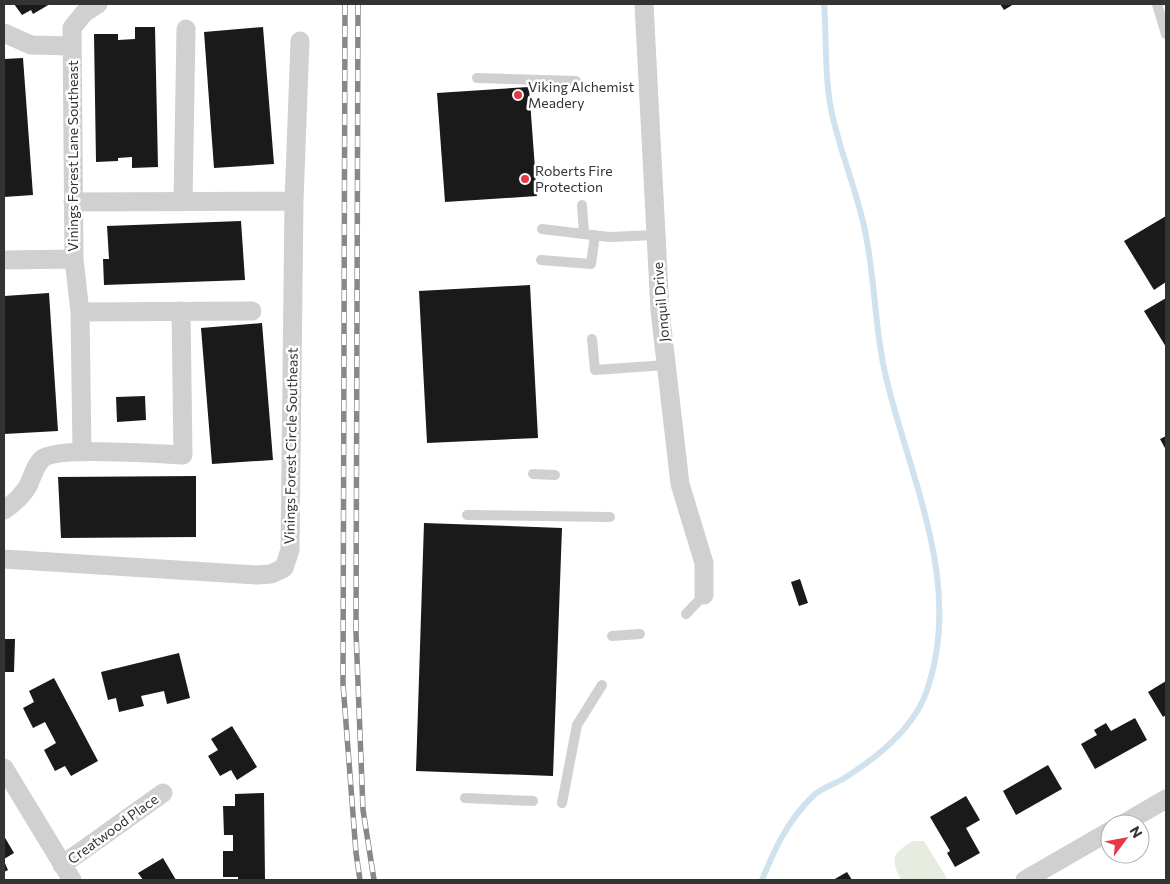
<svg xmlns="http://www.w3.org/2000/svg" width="1170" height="884" font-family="Commissioner,sans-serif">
	<rect width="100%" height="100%" fill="#fff"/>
	<path fill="#e6ecdf" d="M913,841h11l24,39h-47c-11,-21 -9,-27 12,-39z"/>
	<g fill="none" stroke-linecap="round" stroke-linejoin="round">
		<path stroke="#cfe2ee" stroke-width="6" d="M762,880c13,-32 26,-60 52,-85 8,-7 20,-11 29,-16 32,-20 70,-50 83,-86 39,-109 -17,-215 -41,-320 -11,-49 -10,-99 -21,-147 -9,-40 -25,-77 -33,-117 -7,-34 -4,-70 -7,-105"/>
	</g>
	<path fill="#1a1a1a" d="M14,4h36l-17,10 -2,-4 -9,5z
		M1000,4h14l-10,6z
		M135,27h20l3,140 -26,1v-11l-14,1v3l-22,1 -2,-128h24v6l17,-1z
		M263,27l11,137 -60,4 -10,-136z
		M23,58l10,137 -29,2v-138z
		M529,87l8,109 -92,6 -8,-109z
		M1166,216v66l-12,8 -30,-49z
		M241,221l4,59 -141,5 -1,-26h6l-2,-33z
		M530,285l8,153 -111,5 -8,-152z
		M49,293l9,138 -54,3v-138z
		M1166,298v49l-22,-36z
		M262,323l11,137 -61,4 -11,-136z
		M145,396l1,24 -29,2 -1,-25z
		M1166,436v14l-6,-11z
		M196,476v61l-135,1 -3,-61z
		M424,523l138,5 -9,248 -137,-5z
		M800,579l8,24 -9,3 -8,-24z
		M4,639h11l-1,33h-10z
		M179,653l11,45 -23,6 -3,-13 -23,5 3,10 -25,6 -3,-14 -8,2 -7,-28z
		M54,678l44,83 -27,15 -6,-10 -10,5 -11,-21 12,-7 -11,-21 -12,6 -10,-20 11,-6 -5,-11z
		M1166,681v34l-3,2 -15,-25z
		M1135,718l12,22 -52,29 -14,-25 16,-9 -3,-5 12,-7 5,8z
		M232,726l25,41 -20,13 -6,-10 -11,6 -12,-20 10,-6 -7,-11z
		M1048,765l14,24 -46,26 -13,-24z
		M264,793l1,87h-27v-3h-15v-26h10v-16h-9l-1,-29h12v-12z
		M966,796l14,24 -14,8 14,25 -25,14 -8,-14 3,-2 -20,-34z
		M4,836l10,17 -10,6z
		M163,858l13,22h-33l-5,-7z
		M4,861l4,9 -4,2z
		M847,872l5,8h-19z"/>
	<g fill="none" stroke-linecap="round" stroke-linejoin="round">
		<path stroke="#d0d0d0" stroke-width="10" d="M1157,4l9,30
			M477,78l99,3
			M582,205l2,29
			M542,229l67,8 47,-2
			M541,260l50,4 4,-29
			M592,339l3,31 71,-5
			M533,474l22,1
			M467,515l143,2
			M686,614l18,-19
			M612,636l28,-2
			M465,798l68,3
			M562,803l15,-78 25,-40"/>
		<path stroke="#d0d0d0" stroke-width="19" d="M644,4l16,307 20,173 24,79v32
			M4,33l27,12 41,1
			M73,202l221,-1
			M183,202l3,-173
			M4,260l70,-1
			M80,312l172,-1
			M82,452l-2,-140 -6,-53 -2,-231 12,-15 14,-9
			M4,510c9,-6 18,-14 24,-24 5,-10 6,-19 14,-27 14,-13 117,-5 141,-4l-2,-144
			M4,559l253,16 14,-1 13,-6 6,-18 4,-349 6,-160
			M4,768l68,112
			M1123,824l43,-25
			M62,865l101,-72
			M1025,880l85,-49"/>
		<g stroke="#888" stroke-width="5.5">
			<path id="rail" d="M345,4l-2,680 13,169 4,27
				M358,4l-2,628 7,178 11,70"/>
		</g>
		<use href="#rail" stroke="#fff" stroke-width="4" stroke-dasharray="11" stroke-linecap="butt"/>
	</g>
	<g fill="#e63946" stroke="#fff" stroke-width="2">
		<circle cx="518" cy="95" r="5"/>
		<circle cx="525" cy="179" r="5"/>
	</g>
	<g text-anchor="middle" stroke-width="5" stroke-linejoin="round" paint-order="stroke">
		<g font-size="14" fill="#333" stroke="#fff" text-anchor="start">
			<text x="528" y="92">Viking Alchemist<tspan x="528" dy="16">Meadery</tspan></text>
			<text x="535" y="176">Roberts Fire<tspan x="535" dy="16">Protection</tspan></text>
		</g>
		<g font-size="14" fill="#333" stroke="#fff">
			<text transform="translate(73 156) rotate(-90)" y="5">Vinings Forest Lane Southeast</text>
			<text transform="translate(661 302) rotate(-95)" y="5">Jonquil Drive</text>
			<text transform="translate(291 446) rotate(-89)" y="5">Vinings Forest Circle Southeast</text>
			<text transform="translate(113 829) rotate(-36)" y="5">Creatwood Place</text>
		</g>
	</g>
	<rect width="1170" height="884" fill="none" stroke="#333333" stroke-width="10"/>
	<g transform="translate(1125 839) rotate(58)"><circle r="24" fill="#ffffff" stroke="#adadad"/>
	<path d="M0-4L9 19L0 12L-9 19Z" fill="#e63946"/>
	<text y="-8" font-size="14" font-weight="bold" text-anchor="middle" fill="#333333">N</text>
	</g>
</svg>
